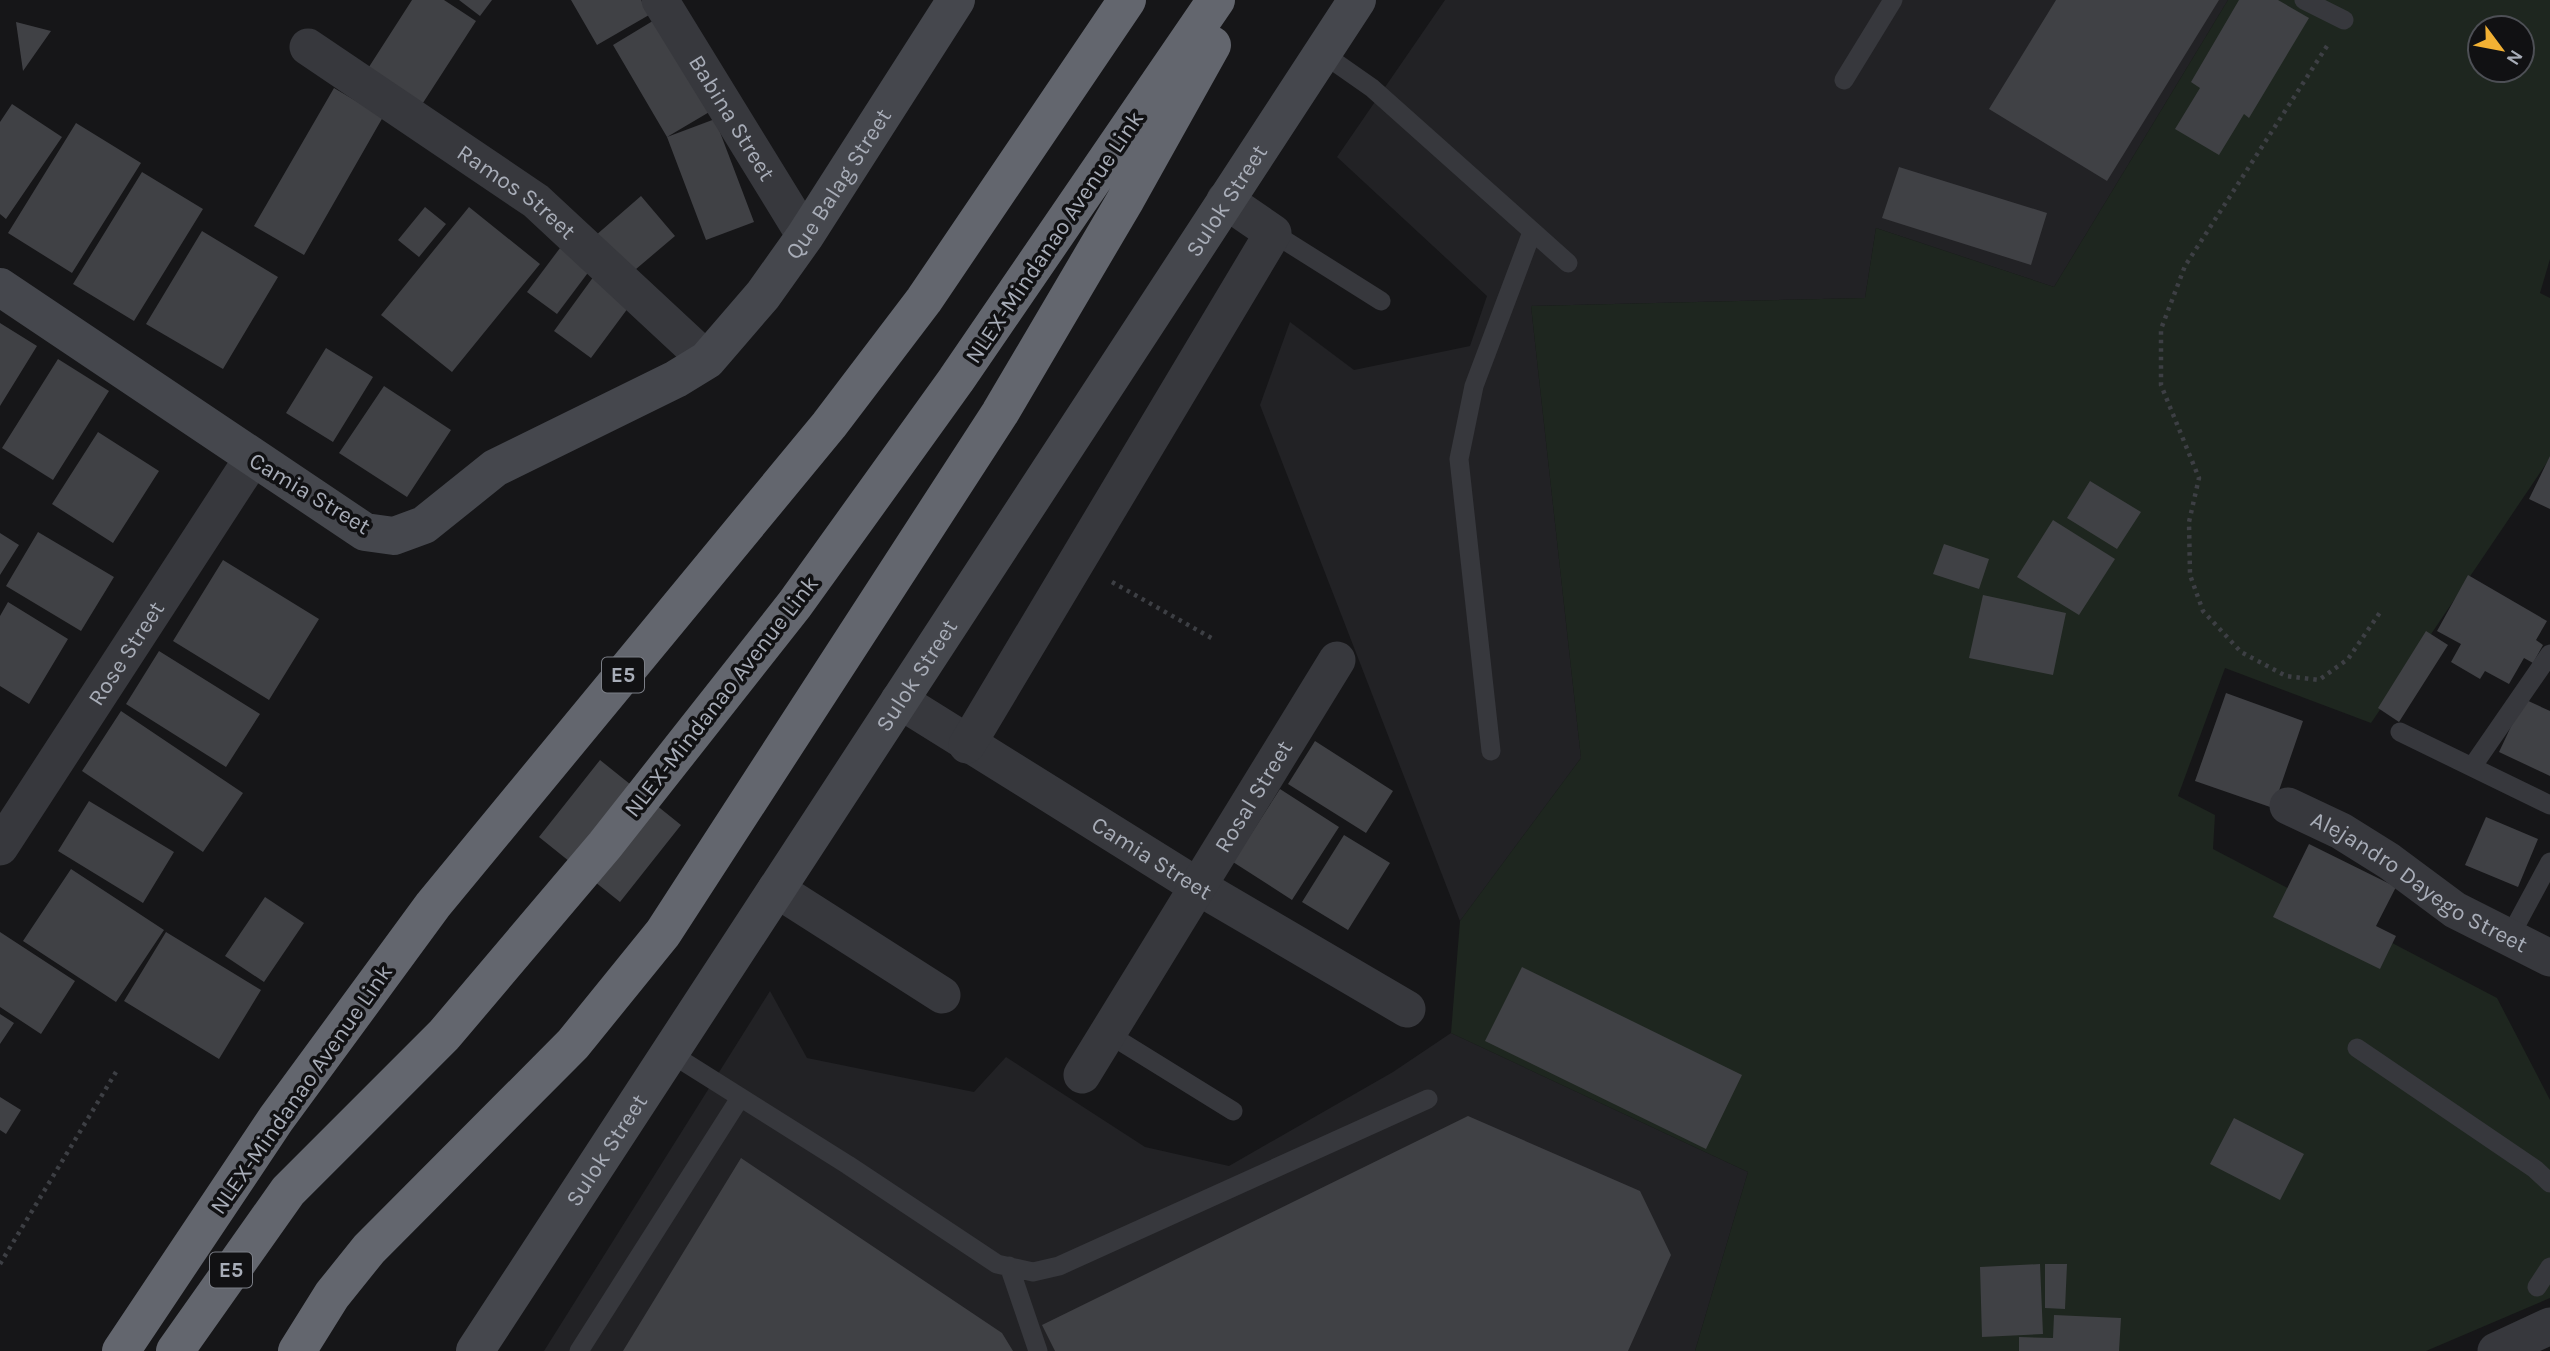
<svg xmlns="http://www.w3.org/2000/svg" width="2550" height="1351" font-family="Karla,sans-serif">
	<rect width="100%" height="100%" fill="#161618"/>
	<path fill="#222225" d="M1445,0h783l-174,287 -178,-59 -11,70 -334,8 50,452 -121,163 -200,-516 30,-83 64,48 116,-24 17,-50 -150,-139z
		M770,991l37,67 167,34 32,-35 139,90 84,19 164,-94 58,-39 297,139 -53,179h-1151z"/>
	<path fill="#1e261f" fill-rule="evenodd" d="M2228,0h322v259l-10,34 10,5v160l-179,265 -146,-55 -47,128 37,19 -2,34 284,149 53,102v198l-124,53h-731l53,-179 -297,-139 9,-112 121,-163 -50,-452 334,-8 11,-70 178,59zM2480,28h42v42h-42z"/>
	<path fill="#404145" d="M412,0h32l32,21 -55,85 -54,-36z
		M459,0h33l-12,16z
		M571,0h70l8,15 -52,30z
		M2056,0h163l-112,181 -118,-72z
		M2239,0h39l31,18 -60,100 -5,-4 -25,41 -44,-26 25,-41 -9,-6z
		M656,19l55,92 -44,26 -54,-92z
		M16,22l35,9 -28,40z
		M334,88l49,29 -79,138 -50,-29z
		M12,104l50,33 -56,82 -6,-5v-92z
		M715,119l39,103 -48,18 -39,-103z
		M76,123l65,40 -69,110 -64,-40z
		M1899,167l148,46 -16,52 -149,-47z
		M142,172l61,37 -69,112 -61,-37z
		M641,196l34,40 -46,39 -34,-39z
		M425,207l21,17 -27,33 -21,-17z
		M469,207l71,57 -88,108 -71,-57z
		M202,231l76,46 -55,92 -77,-45z
		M560,248l30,22 -33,44 -30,-22z
		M594,276l37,28 -40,54 -37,-27z
		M0,323l37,23 -37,60z
		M326,348l47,29 -40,65 -47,-29z
		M58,359l51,32 -56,89 -51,-32z
		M384,386l67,44 -44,67 -68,-44z
		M98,432l61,39 -46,72 -61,-39z
		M2550,456v53l-21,-10z
		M2090,481l51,31 -24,37 -50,-31z
		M2053,520l62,39 -36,56 -62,-38z
		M38,532l76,45 -33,54 -75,-45z
		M0,533l19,12 -19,30z
		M1944,544l45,15 -10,30 -46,-15z
		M223,560l96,59 -50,81 -96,-59z
		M2468,575l79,46 -11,19 7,5 -10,18 -9,-5 -15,26 -24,-13 -5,8 -29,-17 10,-18 -24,-13z
		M1983,595l83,18 -13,62 -84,-17z
		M8,602l60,37 -39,65 -29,-18v-70z
		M2426,631l22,14 -49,77 -21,-14z
		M159,651l101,63 -34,53 -100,-63z
		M2226,693l77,28 -30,87 -78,-27z
		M2524,699l26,12v65l-51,-24z
		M121,711l122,82 -40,59 -121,-81z
		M1315,741l78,50 -27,42 -78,-49z
		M600,760l81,65 -61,77 -81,-65z
		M1280,789l59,38 -47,73 -59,-38z
		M89,801l85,51 -31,51 -85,-52z
		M2486,817l52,22 -20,48 -53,-22z
		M1344,835l46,28 -42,67 -46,-28z
		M2309,844l87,43 -20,39 20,10 -16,33 -107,-52z
		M71,869l93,61 -48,72 -93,-61z
		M265,897l39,26 -40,59 -39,-26z
		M0,932l75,49 -34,53 -41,-27z
		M166,932l95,58 -42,69 -95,-58z
		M1522,967l220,108 -36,74 -221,-108z
		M0,1014l14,9 -14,21z
		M0,1097l21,13 -15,24 -6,-4z
		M1468,1116l172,75 31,64 -43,96h-573l-13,-26z
		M2234,1118l70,36 -24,46 -70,-36z
		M741,1158l261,175 11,18h-390z
		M2040,1264l3,70 -61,3 -2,-70z
		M2045,1264h22l-2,45 -20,-1z
		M2054,1315l67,3 -2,33h-100v-14l34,1z"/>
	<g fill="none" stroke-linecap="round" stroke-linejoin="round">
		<path stroke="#3d3f44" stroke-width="4.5" stroke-dasharray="3.5 5" stroke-linecap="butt" d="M2327,46l-142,220 -24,63v56l38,93 -10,44 1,53 13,36 38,41 45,24 33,4 29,-21 33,-48
			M1112,582l103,58
			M0,1264l116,-192"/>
		<path stroke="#37383d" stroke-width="19" d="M2304,0l40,20
			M1322,53l50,35 196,175
			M1844,80l49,-80
			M1273,233l108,68
			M2400,732l150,73
			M1491,751l-32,-292 15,-73 58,-154
			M2472,767l78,-113
			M2509,938l41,-76
			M1107,1033l126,78
			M2357,1048l178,121 15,14
			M670,1053l178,112 149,99 36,8 26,-6 369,-167
			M1009,1266l29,85
			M2537,1287l13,-20
			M579,1351l161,-253"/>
		<g stroke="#37383d" stroke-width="37">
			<path id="s1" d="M660,0l145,236"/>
			<path id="s2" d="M308,47l228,154 171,159"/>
			<path id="s3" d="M899,700l298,186 210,123"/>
			<path d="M967,745l306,-512 -48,-33"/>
			<path id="s4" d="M2288,806l53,25 48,30 66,49 95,48"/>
			<path id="s5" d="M0,847l252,-388"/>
			<path d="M776,889l166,106"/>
			<path id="s6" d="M1082,1075l255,-415"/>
			<path d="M2496,1351l54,-25"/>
		</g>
		<g stroke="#45474d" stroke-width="38">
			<path id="s7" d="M0,287l365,245 29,4 30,-11 71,-57 181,-89 31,-19 56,-65 42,-59 151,-236"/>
			<path id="s8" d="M475,1351l882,-1351"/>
		</g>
		<path stroke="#63666e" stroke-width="38" d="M121,1351l155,-232 157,-214 396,-480 95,-125 203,-300
			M175,1351l113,-160 156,-156 161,-190 190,-241 161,-224 260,-380
			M297,1351l35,-56 37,-46 204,-205 90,-111 337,-520 126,-214 86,-154"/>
	</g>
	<g text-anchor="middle" stroke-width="7" stroke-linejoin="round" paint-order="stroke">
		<g fill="#111113" stroke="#7b7e86" stroke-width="2">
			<rect x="602" y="657.5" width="42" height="35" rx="5"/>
			<rect x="210" y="1252.5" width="42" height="35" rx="5"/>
		</g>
		<g font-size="21" font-weight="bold" fill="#a8adb8">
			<text x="623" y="682">E5</text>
			<text x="231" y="1277">E5</text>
		</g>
		<g font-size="23" fill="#a8adb8" stroke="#111113">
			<text dy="8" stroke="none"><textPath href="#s1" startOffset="138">Babina Street</textPath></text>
			<text dy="8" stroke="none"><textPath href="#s7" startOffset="1050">Que Balag Street</textPath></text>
			<text dy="8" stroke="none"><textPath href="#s2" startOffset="254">Ramos Street</textPath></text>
			<text dy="8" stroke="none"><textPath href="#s8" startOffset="1374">Sulok Street</textPath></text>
			<text transform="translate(1054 237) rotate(-56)" y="8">NLEX-Mindanao Avenue Link</text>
			<text transform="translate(310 493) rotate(31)" y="8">Camia Street</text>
			<text dy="8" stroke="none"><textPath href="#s5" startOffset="231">Rose Street</textPath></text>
			<text dy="8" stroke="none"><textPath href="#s8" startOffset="807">Sulok Street</textPath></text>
			<text transform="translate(721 696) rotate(-52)" y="8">NLEX-Mindanao Avenue Link</text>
			<text dy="8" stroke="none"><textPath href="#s6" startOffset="327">Rosal Street</textPath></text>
			<text dy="8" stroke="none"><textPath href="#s3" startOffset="298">Camia Street</textPath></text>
			<text dy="8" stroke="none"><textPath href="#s4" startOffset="152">Alejandro Dayego Street</textPath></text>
			<text transform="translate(301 1089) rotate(-55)" y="8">NLEX-Mindanao Avenue Link</text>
			<text dy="8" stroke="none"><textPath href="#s8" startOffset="240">Sulok Street</textPath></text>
		</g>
	</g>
	<g transform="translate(2501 49) rotate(122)"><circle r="33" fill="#111113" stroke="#4d4f55" stroke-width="2"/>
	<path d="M0-5L12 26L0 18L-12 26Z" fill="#f2b134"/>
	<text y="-10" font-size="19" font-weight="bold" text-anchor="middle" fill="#a8adb8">N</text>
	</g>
</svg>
